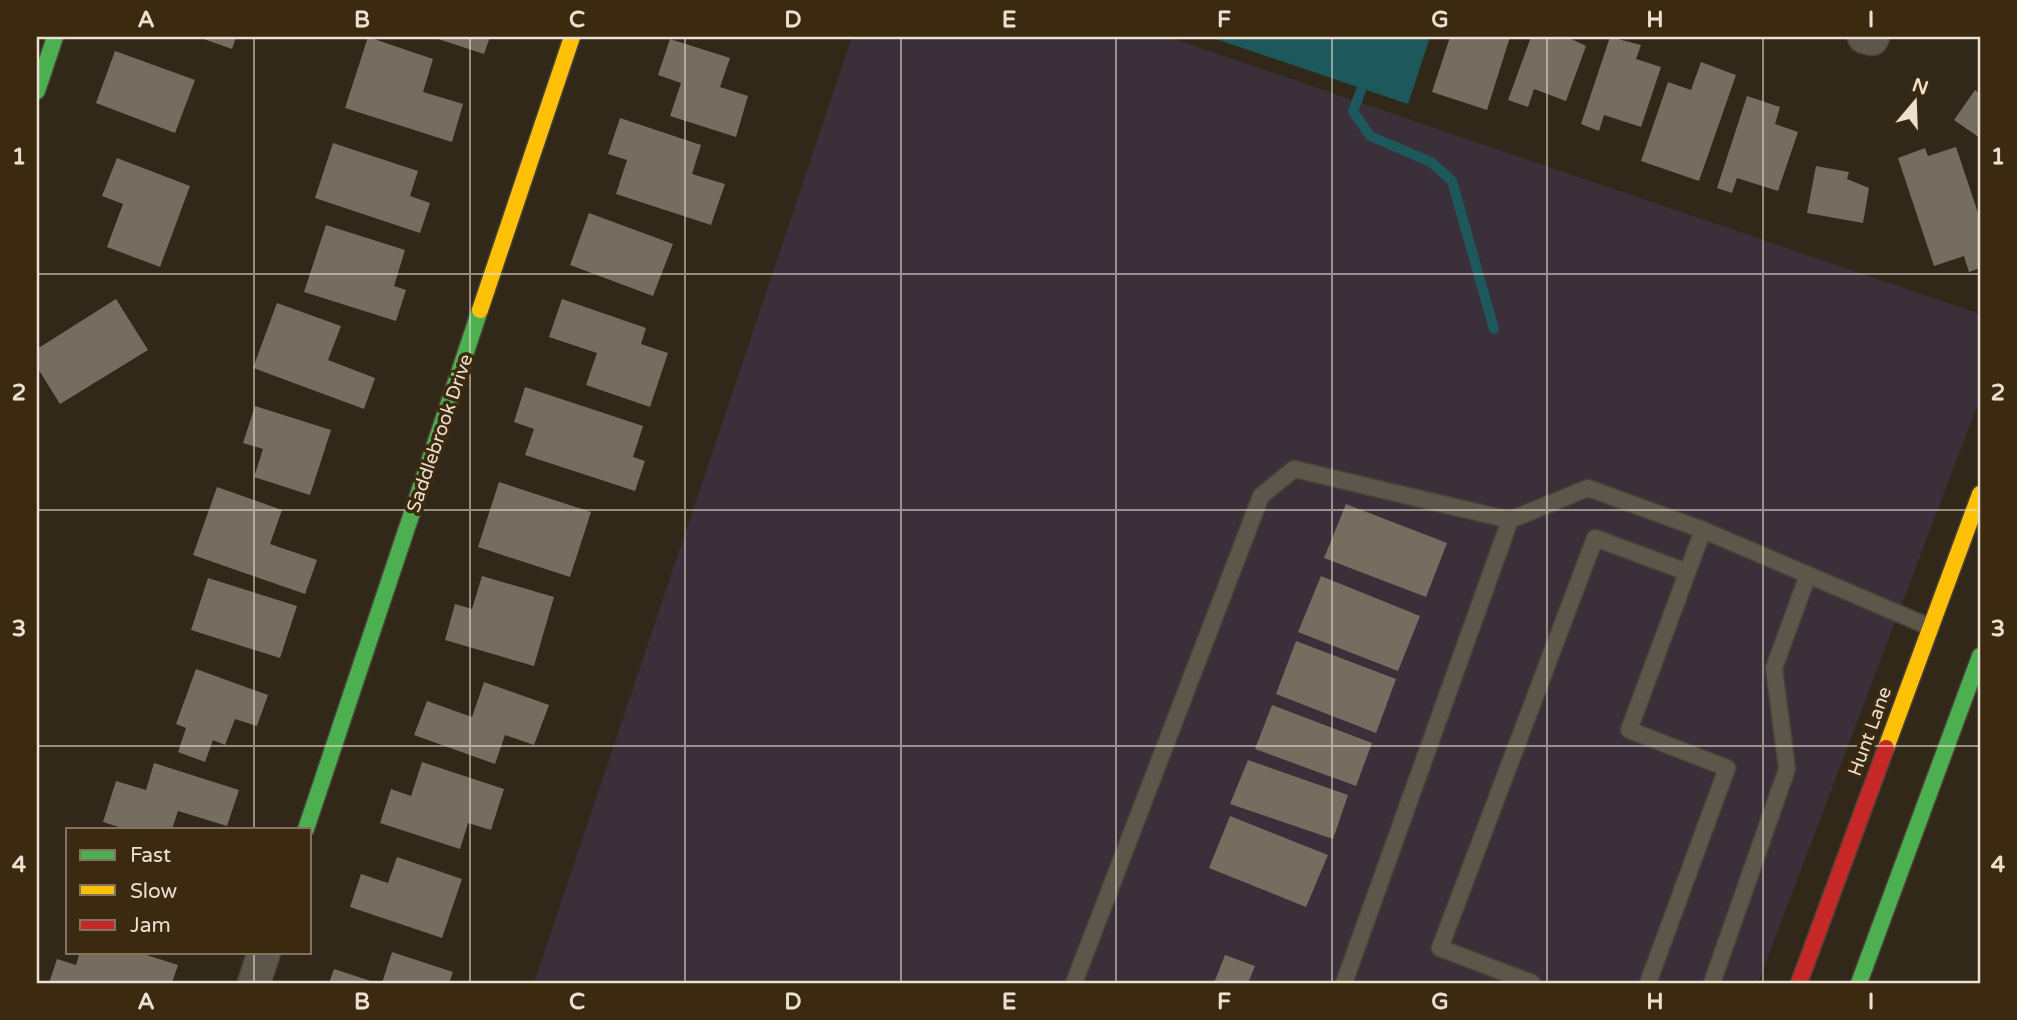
<svg xmlns="http://www.w3.org/2000/svg" width="2017" height="1020" font-family="'Varela Round',sans-serif">
	<rect width="100%" height="100%" fill="#312819"/>
	<path fill="#3b303a" d="M852,37h316l812,277v84l-222,585h-1224z"/>
	<path fill="#1d585c" d="M1210,37h220l-22,67z"/>
	<g fill="none" stroke-linecap="round" stroke-linejoin="round">
		<path stroke="#1d585c" stroke-width="10" d="M1362,88l-9,23 17,25 61,26 21,19 42,148"/>
	</g>
	<path fill="#766d61" d="M198,37h38l-4,12z
		M368,37l65,22 -10,33 40,12 -11,38 -107,-34z
		M432,37h58l-6,17z
		M1450,37h60l-23,73 -55,-18z
		M1531,37h36l19,9 -20,55 -32,-12 -6,18 -20,-7z
		M1610,37l31,8 -5,14 25,8 -20,60 -37,-12 -5,16 -18,-7z
		M670,39l60,19 -10,29 28,9 -12,41 -66,-21 11,-33 -23,-8z
		M115,51l80,29 -20,53 -79,-30z
		M1701,62l35,13 -37,106 -58,-20 27,-79 23,8z
		M1975,90l5,4v44l-26,-18z
		M1747,96l33,11 -5,17 23,8 -20,59 -41,-13 -5,15 -15,-5z
		M620,118l81,27 -9,29 33,10 -14,41 -95,-31 11,-34 -19,-6z
		M333,143l85,28 -8,25 20,7 -10,30 -105,-35z
		M1956,147l24,72v49l-11,4 -5,-16 -30,10 -36,-108 27,-10 3,8z
		M117,158l73,28 -30,81 -53,-20 16,-43 -21,-8z
		M1816,166l33,6 -2,7 22,9 -6,35 -56,-10z
		M589,213l84,31 -20,52 -83,-31z
		M326,225l79,25 -11,36 12,4 -10,31 -92,-29z
		M116,299l32,51 -88,54 -23,-37v-18z
		M562,299l84,29 -5,16 27,9 -18,54 -64,-22 11,-32 -48,-16z
		M277,303l64,23 -13,34 47,18 -11,31 -111,-41z
		M525,387l118,39 -10,31 12,4 -10,30 -110,-36 9,-26 -20,-7z
		M255,406l76,24 -21,65 -56,-18 9,-28 -20,-6z
		M499,482l92,30 -21,65 -92,-30z
		M217,487l65,23 -12,34 47,16 -12,34 -112,-39z
		M1346,504l101,39 -21,54 -102,-39z
		M482,576l72,21 -20,69 -89,-26 10,-36 17,5z
		M1321,576l99,40 -22,55 -100,-39z
		M208,578l89,28 -17,52 -89,-28z
		M1296,641l100,38 -20,54 -100,-39z
		M196,669l72,26 -11,31 -22,-7 -10,26 -12,-5 -8,22 -27,-10 8,-24 -10,-4z
		M484,682l65,23 -15,40 -29,-10 -10,29 -81,-29 13,-34 45,16z
		M1272,705l100,38 -16,43 -101,-37z
		M1248,760l100,35 -15,44 -103,-35z
		M422,762l82,27 -13,41 -23,-7 -8,26 -80,-26 11,-34 20,7z
		M154,763l85,27 -12,36 -49,-15 -6,18h-47l-22,-7 13,-41 30,9z
		M1230,816l98,39 -22,52 -97,-39z
		M397,857l65,22 -20,59 -92,-31 11,-33 27,9z
		M80,952h57l41,13 -6,18h-123l8,-24 19,6z
		M392,952l61,20 -4,11h-67z
		M1225,955l30,11 -7,17h-34z
		M334,969l43,14h-48z"/>
	<g fill="none" stroke-linecap="round" stroke-linejoin="round">
		<g stroke="#4b4237" stroke-width="19">
			<path id="lane" d="M1074,983l187,-487 33,-27 216,51
				M1344,983l166,-463 78,-32 115,42 227,97
				M1532,983l-92,-35 155,-410 92,34
				M1648,983l79,-215 -98,-38 74,-200
				M1712,983l75,-214 -13,-101 34,-93"/>
		</g>
		<g stroke="#4b4237" stroke-width="35">
			<path id="street" d="M1864,37l8,2 1,-2
				M254,983l10,-31"/>
		</g>
		<g stroke="#4b4237" stroke-width="19">
			<path id="fast" d="M37,91l18,-54
				M306,829l174,-519
				M1859,983l121,-327"/>
		</g>
		<g stroke="#4b4237" stroke-width="19">
			<path id="slow" d="M480,310l92,-273
				M1886,748l94,-254"/>
		</g>
		<g stroke="#4b4237" stroke-width="19">
			<path id="jam" d="M1799,983l87,-235"/>
		</g>
		<use href="#lane" stroke="#5d564b" stroke-width="16"/>
		<use href="#street" stroke="#5d564b" stroke-width="32"/>
		<use href="#fast" stroke="#4caf50" stroke-width="16"/>
		<use href="#slow" stroke="#ffc107" stroke-width="16"/>
		<use href="#jam" stroke="#c62828" stroke-width="16"/>
	</g>
	<path fill="none" stroke="#ebe0d1" stroke-width="2" stroke-opacity="0.55" d="M254,37v792M470,37v946M685,37v946M901,37v946M1116,37v946M1332,37v946M1547,37v946M1763,37v946M37,274h1943M37,510h1943M37,746h1943M254,952v31"/>
	<g text-anchor="middle" stroke-width="7" stroke-linejoin="round" paint-order="stroke">
		<g font-size="19" fill="#ebe0d1" stroke="#3b2a0f">
			<text transform="translate(439 433) rotate(-71)" y="7">Saddlebrook Drive</text>
			<text transform="translate(1869 731) rotate(-70)" y="7">Hunt Lane</text>
		</g>
	</g>
	<rect width="2017" height="1020" fill="none" stroke="#3b2a0f" stroke-width="77"/>
	<rect x="66" y="828" width="245" height="126" fill="#3b2a0f" stroke="#81735d" stroke-width="2"/>
	<rect x="80" y="850" width="35" height="10" fill="#4caf50" stroke="#81735d" stroke-width="2"/>
	<text x="130" y="862" font-size="21" fill="#ebe0d1">Fast</text>
	<rect x="80" y="885" width="35" height="10" fill="#ffc107" stroke="#81735d" stroke-width="2"/>
	<text x="130" y="898" font-size="21" fill="#ebe0d1">Slow</text>
	<rect x="80" y="920" width="35" height="10" fill="#c62828" stroke="#81735d" stroke-width="2"/>
	<text x="130" y="932" font-size="21" fill="#ebe0d1">Jam</text>
	<g transform="translate(1915 102) rotate(19)" stroke="#3b2a0f" stroke-width="5" paint-order="stroke">
	<path d="M0-5L12 26L0 18L-12 26Z" fill="#ebe0d1"/>
	<text y="-10" font-size="19" font-weight="bold" text-anchor="middle" fill="#ebe0d1">N</text>
	</g>
	<rect x="38" y="38" width="1941" height="944" fill="none" stroke="#ebe0d1" stroke-width="2.5"/>
	<g font-size="23" text-anchor="middle" font-weight="bold" fill="#ebe0d1">
		<text x="146" y="27">A</text>
		<text x="362" y="27">B</text>
		<text x="577" y="27">C</text>
		<text x="793" y="27">D</text>
		<text x="1009" y="27">E</text>
		<text x="1224" y="27">F</text>
		<text x="1440" y="27">G</text>
		<text x="1655" y="27">H</text>
		<text x="1871" y="27">I</text>
		<text x="19" y="164">1</text>
		<text x="1998" y="164">1</text>
		<text x="19" y="400">2</text>
		<text x="1998" y="400">2</text>
		<text x="19" y="636">3</text>
		<text x="1998" y="636">3</text>
		<text x="19" y="872">4</text>
		<text x="1998" y="872">4</text>
		<text x="146" y="1009">A</text>
		<text x="362" y="1009">B</text>
		<text x="577" y="1009">C</text>
		<text x="793" y="1009">D</text>
		<text x="1009" y="1009">E</text>
		<text x="1224" y="1009">F</text>
		<text x="1440" y="1009">G</text>
		<text x="1655" y="1009">H</text>
		<text x="1871" y="1009">I</text>
	</g>
</svg>
